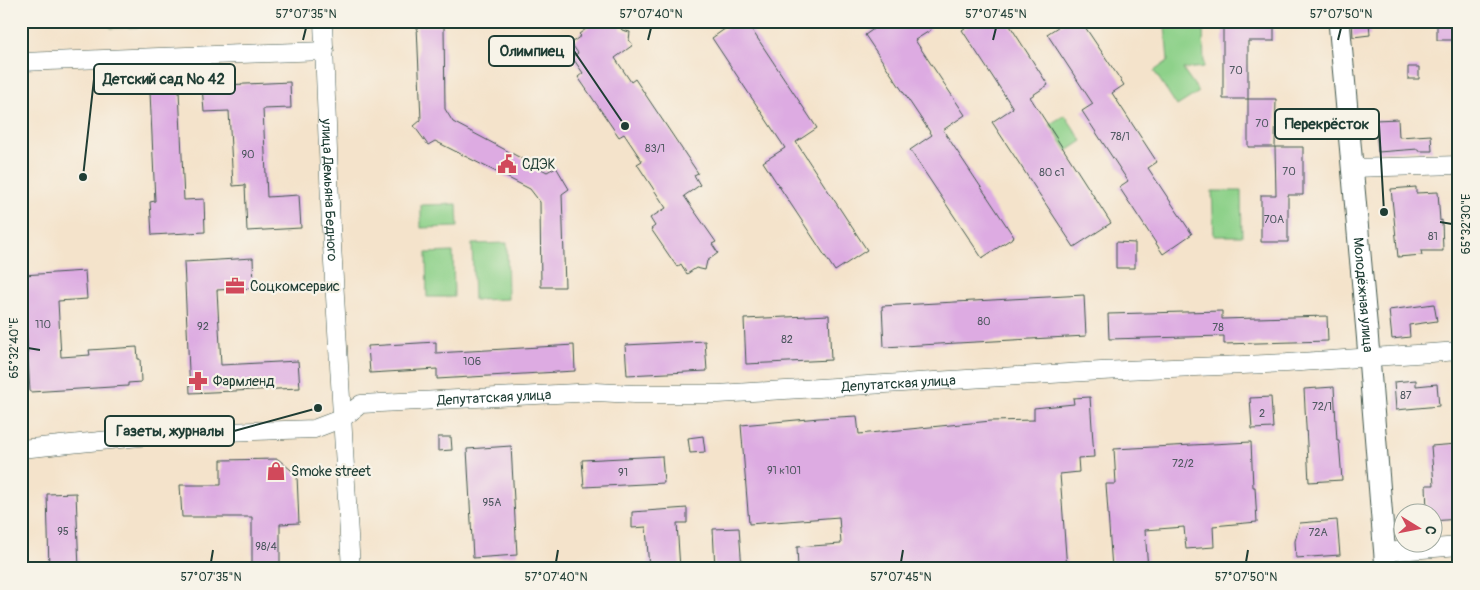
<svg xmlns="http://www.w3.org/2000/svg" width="1480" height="590" font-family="Pangolin,sans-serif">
	<rect width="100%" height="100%" fill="#f7f3e8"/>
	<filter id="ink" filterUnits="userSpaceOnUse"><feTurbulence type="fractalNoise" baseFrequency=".02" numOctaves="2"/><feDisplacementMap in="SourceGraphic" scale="10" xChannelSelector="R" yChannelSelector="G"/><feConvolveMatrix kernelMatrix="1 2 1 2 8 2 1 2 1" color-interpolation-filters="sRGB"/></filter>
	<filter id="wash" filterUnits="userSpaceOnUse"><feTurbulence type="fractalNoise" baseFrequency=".0096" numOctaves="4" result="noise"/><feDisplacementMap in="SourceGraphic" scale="20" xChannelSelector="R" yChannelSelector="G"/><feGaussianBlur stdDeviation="1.12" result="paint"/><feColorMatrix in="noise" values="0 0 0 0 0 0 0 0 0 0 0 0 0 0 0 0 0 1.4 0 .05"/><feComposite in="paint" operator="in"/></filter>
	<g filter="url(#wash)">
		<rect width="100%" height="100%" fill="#f4e3cb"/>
		<path fill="#8ed18a" stroke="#56875f" d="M106,21h65v1l-3,4 -57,2z
			M1165,26h38l1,41 -21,2 16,23 -22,14 -23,-35 14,-10z
			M1065,115l17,26 -15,10 -17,-27z
			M1212,191h29l1,45h-28z
			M457,204l1,23 -37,1v-23z
			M507,243l1,56 -34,1 -2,-56z
			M453,252l1,45h-27l-1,-44z"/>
		<g id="blocks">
			<path fill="#ddabe2" d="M597,21h19l6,9 8,2 -1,8 4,5 -18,13 16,24 4,-3 63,94 -4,2 6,10 -16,11 32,46 -4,2 6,9 -11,8 -2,9 -9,-2 -9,6 -6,-10 -4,3 -26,-38 4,-3 -5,-8 16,-10 -29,-44 5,-3 -18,-27 -5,3 -41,-60 5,-4 -11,-16 6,-4 -7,-10 10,-7 -2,-2z
				M736,21h10l71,107 -21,14 71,108 -32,21 -72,-109 22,-14 -73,-110z
				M885,21h40l6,9 -16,10 50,75 -22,15 71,107 -32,21 -72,-108 22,-15 -67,-100z
				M975,21h32l41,64 -18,12 81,126 -37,24 -82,-125 21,-14 -51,-78z
				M1067,21h14l43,64 -12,8 45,69 -9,6 44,66 -29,20 -44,-67 9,-6 -46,-70 11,-7 -46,-70z
				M1223,21h51v20h-26v58h-25z
				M1352,21h17l1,14 -17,2z
				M1437,21h22v19h-22z
				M417,26h27l1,83 8,13 94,50 9,-5 13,22 -7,5 3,93h-24l-1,-85 -10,-13 -95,-48 -7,4 -14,-19 7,-6z
				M1408,67h11v12h-11z
				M290,82l1,26 -28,1 4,88 32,-2 2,33 -54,3 -2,-46 -12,1 -4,-75 -25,1 -2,-26z
				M179,90l5,110 20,-1 1,33 -53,3 -2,-33 5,-1 -5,-109z
				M1248,99h28l-1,48h-27z
				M1398,119l1,18 32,-2 1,16h-14v-2l-40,3 -3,-32z
				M1275,147h28v48h-15v47h-27v-47h15z
				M1416,187v6l22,-1 2,29 2,-1 1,31h-22l1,4 -24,2 -7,-68z
				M1116,242l19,1v25h-19z
				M253,258l1,30 -37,2 4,75 77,-4 2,27 -110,5 -6,-131z
				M85,271l2,28 -29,2 3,56 29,-2 -1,-5 48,-3 1,12h2l1,23 -13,1v3l-98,6 -7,-117z
				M1084,295l2,41 -202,11 -2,-41z
				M1434,304l3,17 -28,4 1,12 -18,2 -3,-29z
				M1222,311v8l105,-3 1,25 -104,3v-8l-115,3 -1,-25z
				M829,315l2,45 -85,4 -2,-45z
				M705,341l2,30 -80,4 -2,-30z
				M436,342v11l138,-8 1,26 -138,8v-10l-67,4 -2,-27z
				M1416,380v6l21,-2 2,22 -43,4 -2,-28z
				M1334,387l3,54h2l3,39 -33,2 -5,-93z
				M1090,397l4,60 -16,1 1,14 -19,2 7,95h-269l-1,-22 44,-3 -2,-27 -90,7 -8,-99 78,-7 38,-2 2,18 132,-13 43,-1v-12l40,-4 -1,-6z
				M1271,397l2,31 -21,1 -2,-31z
				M703,436l2,16 -15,1 -2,-15z
				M438,437h13l1,13 -14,1z
				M1251,442l2,45h2l2,35 -44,4 1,21 -28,2 -2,-22 -39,3 3,39h-36l-6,-85h10l-2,-35z
				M1457,444l2,75 -27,2v-9h-5l-1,-27h8l-3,-39z
				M511,446l6,109 -44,3 -6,-109z
				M662,456l2,27 -80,4 -2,-27z
				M278,459l19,16 2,48 -19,1v45h-28v-52h-70l-2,-32h41v-25z
				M76,493l3,76h-30l-2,-75z
				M687,508v15h-10l3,46h-31l-3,-42 -14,1v-16z
				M1337,520l3,35 -44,3 -1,-17 5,-18z
				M739,528l3,41h-27l-2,-40z"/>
		</g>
	</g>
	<g filter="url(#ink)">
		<use href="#blocks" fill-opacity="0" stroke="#3f564b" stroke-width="1"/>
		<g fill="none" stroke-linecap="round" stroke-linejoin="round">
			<g stroke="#3f564b" stroke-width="19">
				<g id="minor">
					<path id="s1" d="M323,21l8,207 20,341"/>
					<path d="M21,62l304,-11"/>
					<path d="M1352,168l107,-3"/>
					<path id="s2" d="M21,449l148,-15 145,-5 29,-11 18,-14 235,-12 38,2h84l383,-23 186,-8 172,-12"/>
					<path d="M1385,552l74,-6"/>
				</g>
			</g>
			<g stroke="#3f564b" stroke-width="23">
				<g id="tertiary">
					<path id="s3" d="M1339,21l28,311 19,237"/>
				</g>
			</g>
			<use href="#minor" stroke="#fff" stroke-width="18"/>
			<use href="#tertiary" stroke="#fff" stroke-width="21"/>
		</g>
	</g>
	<path fill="none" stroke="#1f3d34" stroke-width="2" d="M303,40l3,-12M648,40l3,-12M993,40l3,-12M1338,40l3,-12M1440,222l12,2M28,348l12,2M211,562l2,-12M556,562l2,-12M901,562l2,-12M1246,562l2,-12"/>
	<defs>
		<g id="civic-bare" transform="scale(1.5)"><path d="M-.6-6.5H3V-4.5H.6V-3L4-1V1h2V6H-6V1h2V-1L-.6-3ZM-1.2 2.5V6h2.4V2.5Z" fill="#d1495b" stroke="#f7f3e8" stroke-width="2.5" paint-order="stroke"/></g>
		<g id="office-bare" transform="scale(1.5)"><path d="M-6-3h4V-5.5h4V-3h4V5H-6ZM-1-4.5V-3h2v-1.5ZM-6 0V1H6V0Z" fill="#d1495b" stroke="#f7f3e8" stroke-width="2.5" paint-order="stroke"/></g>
		<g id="pharmacy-bare" transform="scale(1.5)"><path d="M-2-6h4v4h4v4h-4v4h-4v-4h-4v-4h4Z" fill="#d1495b" stroke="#f7f3e8" stroke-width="2.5" paint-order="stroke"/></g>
		<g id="shop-bare" transform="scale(1.5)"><path d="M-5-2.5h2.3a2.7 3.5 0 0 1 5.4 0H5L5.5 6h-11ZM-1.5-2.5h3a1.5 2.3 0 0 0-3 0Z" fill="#d1495b" stroke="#f7f3e8" stroke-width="2.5" paint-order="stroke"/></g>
	</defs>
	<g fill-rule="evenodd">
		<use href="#civic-bare" x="507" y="164"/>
		<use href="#office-bare" x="235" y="286"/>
		<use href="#pharmacy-bare" x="198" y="381"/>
		<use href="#shop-bare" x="276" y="471"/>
	</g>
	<g text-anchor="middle" stroke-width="4.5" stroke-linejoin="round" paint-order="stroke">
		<g font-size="11" fill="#4e5860">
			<text x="1236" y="74">70</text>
			<text x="1262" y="127">70</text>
			<text x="1120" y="140">78/1</text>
			<text x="655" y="152">83/1</text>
			<text x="248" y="158">90</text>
			<text x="1289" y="175">70</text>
			<text x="1052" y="176">80 с1</text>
			<text x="1274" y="223">70А</text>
			<text x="1433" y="240">81</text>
			<text x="984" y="325">80</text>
			<text x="43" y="328">110</text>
			<text x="203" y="330">92</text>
			<text x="1218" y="331">78</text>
			<text x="787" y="343">82</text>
			<text x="472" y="365">106</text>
			<text x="1406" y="399">87</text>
			<text x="1322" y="410">72/1</text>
			<text x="1262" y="417">2</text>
			<text x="1183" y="467">72/2</text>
			<text x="784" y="474">91 к101</text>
			<text x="623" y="476">91</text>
			<text x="492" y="506">95А</text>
			<text x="63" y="535">95</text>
			<text x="1318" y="536">72А</text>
			<text x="266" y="550">98/4</text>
		</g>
		<g font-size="14" fill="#1f3d34" stroke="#f7f3e8" text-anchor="start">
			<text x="522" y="169">СДЭК</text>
			<text x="250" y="291">Соцкомсервис</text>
			<text x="213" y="386">Фармленд</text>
			<text x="291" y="476">Smoke street</text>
		</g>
		<g font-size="14" fill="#1f3d34" stroke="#f7f3e8">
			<text dy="5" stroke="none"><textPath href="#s1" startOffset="169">улица Демьяна Бедного</textPath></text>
			<text dy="5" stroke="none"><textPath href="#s3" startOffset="275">Молодёжная улица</textPath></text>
			<text dy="5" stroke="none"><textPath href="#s2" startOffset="886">Депутатская улица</textPath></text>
			<text dy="5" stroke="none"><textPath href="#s2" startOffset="481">Депутатская улица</textPath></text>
		</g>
	</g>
	<path fill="none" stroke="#1f3d34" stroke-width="2" d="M625 126L574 51M83 177L94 79M1384 212L1379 124M318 408L234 431"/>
	<g fill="#1f3d34" stroke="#f7f3e8" stroke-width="2">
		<circle cx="625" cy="126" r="5"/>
		<circle cx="83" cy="177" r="5"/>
		<circle cx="1384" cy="212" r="5"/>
		<circle cx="318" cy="408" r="5"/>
	</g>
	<g fill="#f7f3e8" stroke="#1f3d34" stroke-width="2">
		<rect x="489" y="36" width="85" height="30" rx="5"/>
		<rect x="94" y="64" width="141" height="30" rx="5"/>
		<rect x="1275" y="109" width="104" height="30" rx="5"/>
		<rect x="105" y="416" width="129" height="30" rx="5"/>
	</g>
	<g font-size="15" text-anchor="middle" font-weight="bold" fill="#1f3d34">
		<text x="532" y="56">Олимпиец</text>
		<text x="164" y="84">Детский сад № 42</text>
		<text x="1327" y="129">Перекрёсток</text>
		<text x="170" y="436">Газеты, журналы</text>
	</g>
	<rect width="1480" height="590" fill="none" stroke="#f7f3e8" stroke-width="55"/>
	<g transform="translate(1418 528) rotate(100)"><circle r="24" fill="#f7f3e8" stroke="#a1aaa0"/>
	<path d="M0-4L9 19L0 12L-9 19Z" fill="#d1495b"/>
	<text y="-8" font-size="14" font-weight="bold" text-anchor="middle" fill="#1f3d34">С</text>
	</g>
	<rect x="28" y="28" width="1424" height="534" fill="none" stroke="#1f3d34" stroke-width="2"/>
	<g font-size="12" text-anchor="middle" fill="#1f3d34">
		<text x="306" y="18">57°07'35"N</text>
		<text x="651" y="18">57°07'40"N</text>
		<text x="996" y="18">57°07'45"N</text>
		<text x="1341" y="18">57°07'50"N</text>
		<text transform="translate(1466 224) rotate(-90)" y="4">65°32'30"E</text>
		<text transform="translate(14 348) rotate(-90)" y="4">65°32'40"E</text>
		<text x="211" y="581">57°07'35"N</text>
		<text x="556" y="581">57°07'40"N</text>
		<text x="901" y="581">57°07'45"N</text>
		<text x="1246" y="581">57°07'50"N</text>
	</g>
</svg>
